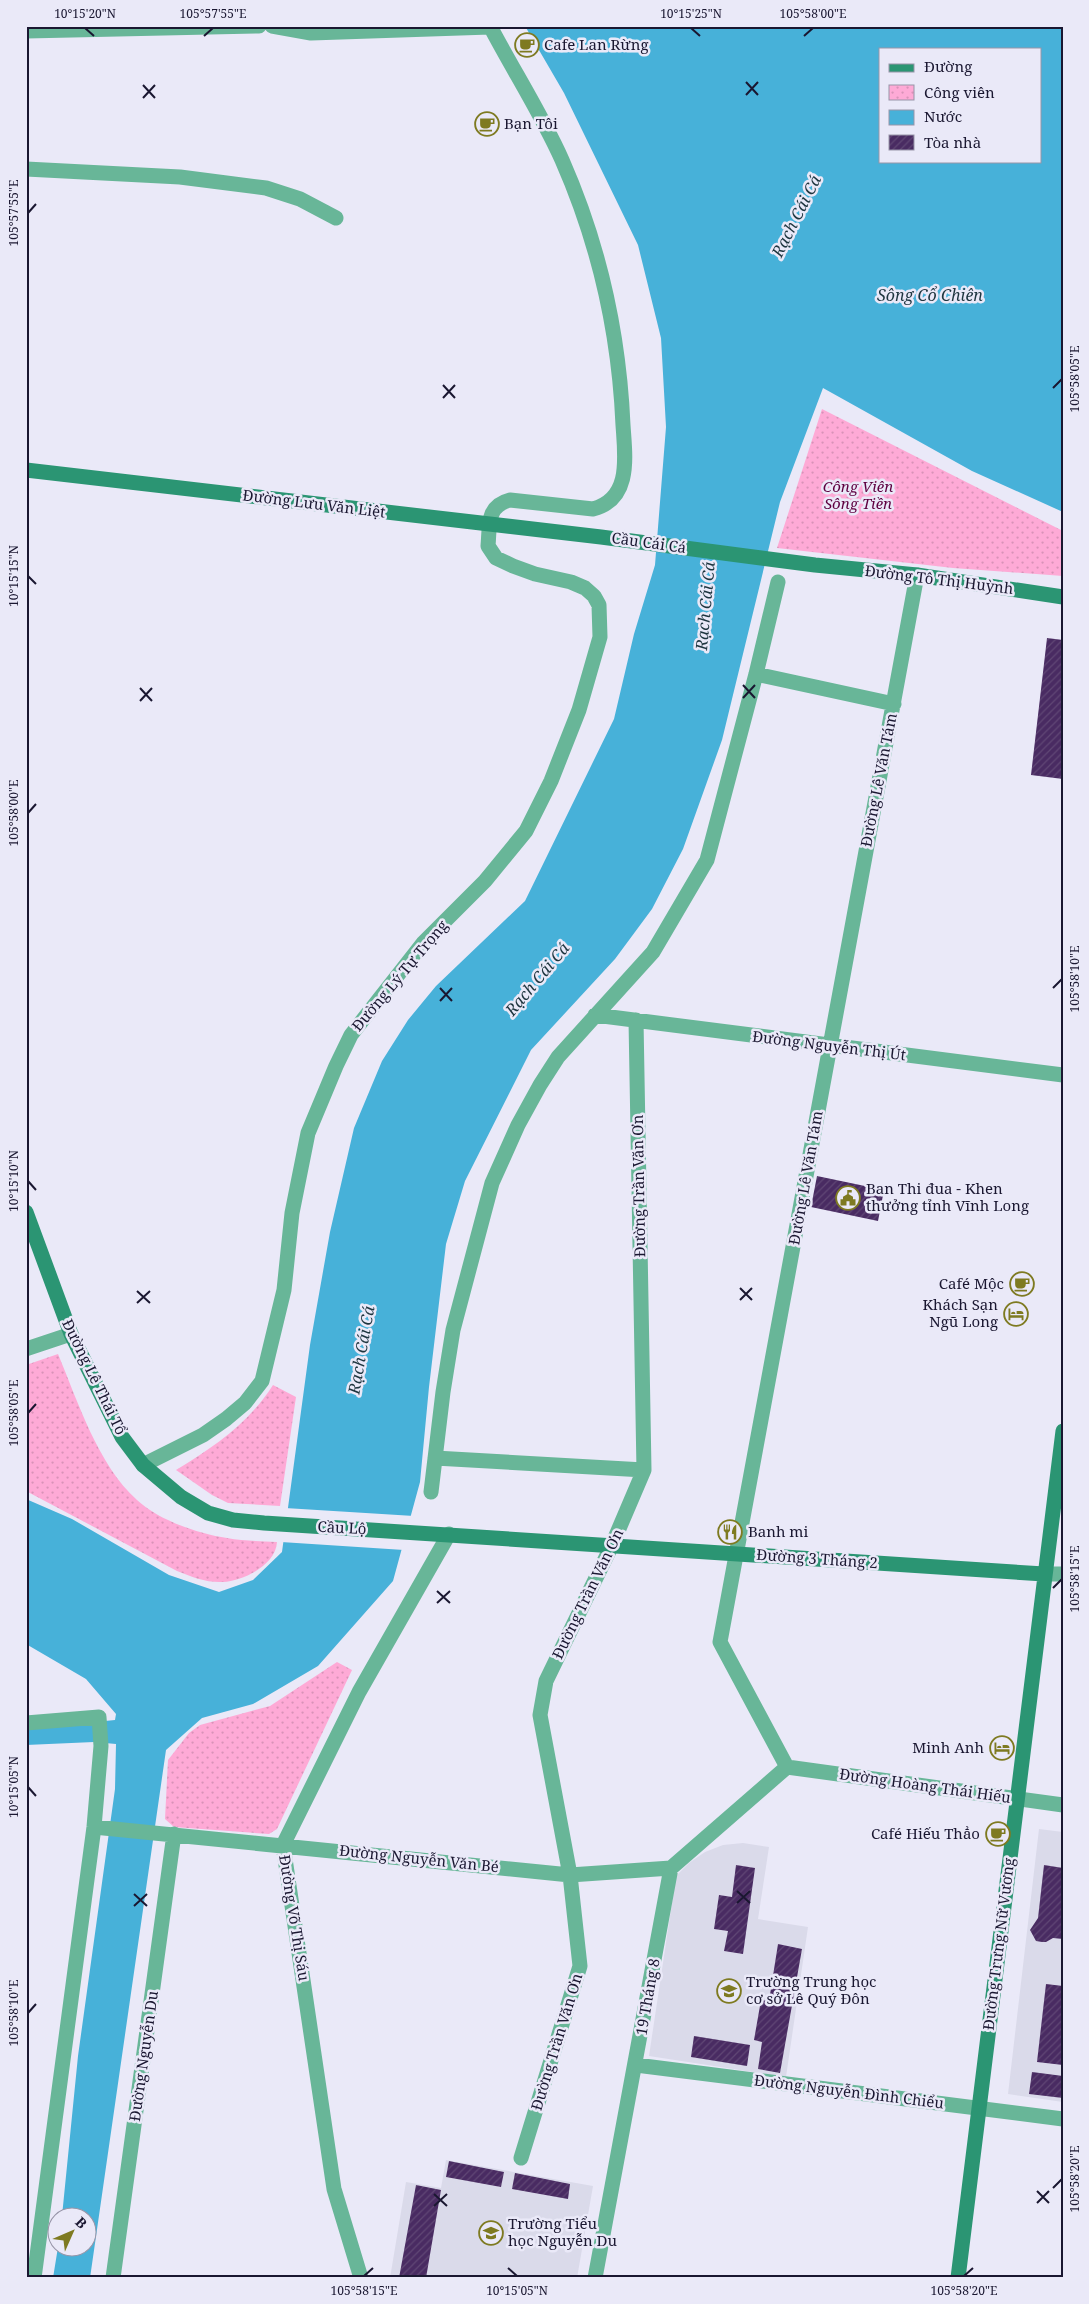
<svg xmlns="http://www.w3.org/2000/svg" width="1089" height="2304" font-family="'Noto Serif',serif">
	<defs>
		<pattern id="park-dots" width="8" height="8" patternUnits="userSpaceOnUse" patternTransform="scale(1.25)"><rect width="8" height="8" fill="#feaad6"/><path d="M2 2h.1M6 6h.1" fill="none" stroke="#d992b8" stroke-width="1.8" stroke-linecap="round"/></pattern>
		<pattern id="building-hatch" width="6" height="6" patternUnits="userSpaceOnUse" patternTransform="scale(1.25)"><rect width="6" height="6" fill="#492b62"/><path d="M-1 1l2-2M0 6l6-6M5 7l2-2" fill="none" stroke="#604775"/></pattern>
	</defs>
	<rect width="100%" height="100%" fill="#eae9f8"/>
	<path fill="#dadaea" d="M1039,1829l24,3v270l-55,-8z
		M743,1843l26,4 -11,72 50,8 -22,150 -137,-21 27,-180 13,-13 16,-11 18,-7z
		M446,2160l147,26 -16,92h-187l16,-96 35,6z"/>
	<path fill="url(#park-dots)" d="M822,409l241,122v45l-110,-8 -176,-20z
		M58,1354c20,48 40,111 79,146 21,20 62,34 90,38 16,3 33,3 50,4 -1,23 -34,39 -54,40 -16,1 -31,-5 -46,-11l-151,-80v-126z
		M273,1385l23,12 -16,109 -52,-3 -16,-8 -36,-25c38,-23 73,-47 97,-85z
		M337,1662l15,8 -75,159 -8,5 -95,-7 -9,-8 3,-59 21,-27 11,-8 70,-19z"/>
	<path fill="#47b1d9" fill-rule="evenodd" d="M525,26h538v486l-91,-41 -149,-83 -43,114 -58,238 -39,109 -31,60 -37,50 -84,91 -66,131 -19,63 -17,143 -9,95 -27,99 -75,85 -65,38 -51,14 -36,32 -76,528h-37l5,-31 30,-1v-30h-26l16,-160 37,-267 1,-45 -22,-2 -68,3v-16l89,-9 1,-6 -30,-35 -60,-35v-145l46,20 97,56 50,17 34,-12 29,-28 28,-207 20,-113 24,-104 28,-67 26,-41 28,-34 89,-85 89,-182 20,-85 21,-69 11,-138 -5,-89 -23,-93 -74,-152zM880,49h160v112h-160z"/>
	<path fill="#eae9f8" d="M285,1508l129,8 -10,34 -123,-8z"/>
	<path fill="url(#building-hatch)" d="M1047,638l16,2v139l-32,-4z
		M817,1176l67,14 -6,31 -67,-14z
		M736,1865l19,3 -12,86 -19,-3 4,-20 -14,-2 5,-34 13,2z
		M1044,1865l19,3v71l-10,-1 -7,4h-4l-6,-1 -6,-11 8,-12z
		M778,1944l24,5 -22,124 -22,-4 4,-27 -8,-2 7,-40 8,1z
		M1046,1984l17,2v79l-26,-3z
		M694,2036l56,9 -3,21 -56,-9z
		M1032,2072l31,4v22l-34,-4z
		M449,2161l55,11 -3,15 -55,-10z
		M515,2173l55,11 -2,15 -56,-10z
		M416,2185l25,5 -15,88h-27z"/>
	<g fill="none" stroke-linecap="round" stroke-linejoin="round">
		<path stroke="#68b698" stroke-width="15" d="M272,26l39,7 179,-6
			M26,31l233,-5
			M26,169l154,8 86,11 34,11 36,19
			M756,674l138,30
			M595,1015l468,60
			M26,1349l45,-15
			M435,1458l209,12
			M143,1465l60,-30 23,-16 19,-16 17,-22 22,-91 8,-77 16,-80 28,-67 15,-31 72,-92 62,-62 41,-50 25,-50 28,-71 21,-73 -1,-32 -5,-9 -9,-8 -14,-6 -36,-8 -22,-8 -17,-8 -8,-12c2,-21 -2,-40 22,-46l83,9c39,-10 32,-53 30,-84 -4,-92 -24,-181 -61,-265 -20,-45 -49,-90 -72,-134
			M431,1492l12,-100 10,-62 39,-147 26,-58 22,-40 18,-28 95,-105 54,-92 49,-186 22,-92
			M26,1723l73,-6 2,29 -7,81 -60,451
			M787,1767l-67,-125 197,-1067
			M787,1767l276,38
			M94,1827l476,48 101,-7
			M636,2065l427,54
			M521,2158l59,-192 -10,-91 -30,-160 6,-34 66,-136 32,-75 -8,-450
			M113,2278l61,-444
			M361,2278l-27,-89 -51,-344 76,-153 90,-158
			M595,2278l76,-410 116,-101"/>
		<path stroke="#68b698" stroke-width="15" d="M1044,1574h19"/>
		<path stroke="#2b9573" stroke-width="15" d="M26,470l575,67 214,28 102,10 146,22
			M26,1212l45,122 51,103 21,28 38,32 27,16 25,7 31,3 780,51
			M958,2278l105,-847"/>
	</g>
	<path fill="none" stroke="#1a1731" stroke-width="2" d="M85,28l9,8M691,28l9,8M204,36l9,-8M804,36l9,-8M746,82l12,13M143,85l12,13M746,95l12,-13M143,98l12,-13M28,213l8,-9M443,385l12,13M1053,388l9,-9M443,398l12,-13M28,576l8,8M743,685l12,13M140,688l12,13M743,698l12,-13M140,701l12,-13M28,813l8,-9M440,988l12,13M1053,988l9,-9M440,1001l12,-13M28,1181l8,9M740,1288l12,12M137,1291l13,12M740,1300l12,-12M137,1303l13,-12M28,1413l8,-9M1053,1588l9,-9M437,1591l13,12M437,1603l13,-12M28,1787l8,9M737,1891l13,12M134,1894l13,12M737,1903l13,-12M134,1906l13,-12M28,2013l8,-9M1053,2188l9,-9M1037,2191l12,12M434,2194l13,12M1037,2203l12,-12M434,2206l13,-12M508,2268l9,8M364,2276l9,-8M964,2276l9,-8"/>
	<defs>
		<g id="cafe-ring" transform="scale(1.25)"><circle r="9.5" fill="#eae9f8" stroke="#7e7a21" stroke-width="1.5"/><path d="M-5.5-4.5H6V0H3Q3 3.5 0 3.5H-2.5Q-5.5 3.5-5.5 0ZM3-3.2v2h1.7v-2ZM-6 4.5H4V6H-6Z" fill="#7e7a21"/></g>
		<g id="civic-ring" transform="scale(1.25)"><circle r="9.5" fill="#eae9f8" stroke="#7e7a21" stroke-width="1.5"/><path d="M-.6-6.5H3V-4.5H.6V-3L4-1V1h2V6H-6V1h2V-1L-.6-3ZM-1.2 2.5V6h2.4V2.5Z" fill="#7e7a21"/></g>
		<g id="hotel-ring" transform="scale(1.25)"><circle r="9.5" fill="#eae9f8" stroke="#7e7a21" stroke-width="1.5"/><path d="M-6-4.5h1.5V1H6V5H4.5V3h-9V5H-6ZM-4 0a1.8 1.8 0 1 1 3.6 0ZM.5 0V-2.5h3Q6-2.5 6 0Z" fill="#7e7a21"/></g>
		<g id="restaurant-ring" transform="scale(1.25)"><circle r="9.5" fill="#eae9f8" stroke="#7e7a21" stroke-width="1.5"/><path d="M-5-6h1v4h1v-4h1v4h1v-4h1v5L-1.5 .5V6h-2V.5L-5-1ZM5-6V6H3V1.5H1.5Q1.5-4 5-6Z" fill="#7e7a21"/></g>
		<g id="school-ring" transform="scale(1.25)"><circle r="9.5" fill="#eae9f8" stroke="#7e7a21" stroke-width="1.5"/><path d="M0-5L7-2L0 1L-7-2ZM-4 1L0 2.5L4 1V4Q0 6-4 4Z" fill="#7e7a21"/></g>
	</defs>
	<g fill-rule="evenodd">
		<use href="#cafe-ring" x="527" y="45"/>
		<use href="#cafe-ring" x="487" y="124"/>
		<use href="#civic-ring" x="848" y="1198"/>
		<use href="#cafe-ring" x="1022" y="1284"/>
		<use href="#hotel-ring" x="1016" y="1314"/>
		<use href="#restaurant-ring" x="730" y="1532"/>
		<use href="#hotel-ring" x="1002" y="1748"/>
		<use href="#cafe-ring" x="998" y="1834"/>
		<use href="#school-ring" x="729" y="1991"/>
		<use href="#school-ring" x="491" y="2233"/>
	</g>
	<g text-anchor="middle" stroke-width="5" stroke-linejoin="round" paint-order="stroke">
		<g font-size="15" fill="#1a1731" stroke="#eae9f8" text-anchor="start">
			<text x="544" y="50">Cafe Lan Rừng</text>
			<text x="504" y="129">Bạn Tôi</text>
			<text x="866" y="1194">Ban Thi đua - Khen<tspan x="866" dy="17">thưởng tỉnh Vĩnh Long</tspan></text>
			<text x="1004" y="1289" text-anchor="end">Café Mộc</text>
			<text x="998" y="1310" text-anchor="end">Khách Sạn<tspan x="998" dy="17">Ngũ Long</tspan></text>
			<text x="748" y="1537">Banh mi</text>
			<text x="984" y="1753" text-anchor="end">Minh Anh</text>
			<text x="980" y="1839" text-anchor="end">Café Hiếu Thẳo</text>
			<text x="746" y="1987">Trường Trung học<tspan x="746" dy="17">cơ sở Lê Quý Đôn</tspan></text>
			<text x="508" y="2229">Trường Tiểu<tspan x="508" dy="17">học Nguyễn Du</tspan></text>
		</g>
		<g font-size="15" font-style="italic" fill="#5e0040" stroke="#eae9f8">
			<text x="858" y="492">Công Viên<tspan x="858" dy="17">Sông Tiền</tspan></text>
		</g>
		<g font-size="15" fill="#1a1731" stroke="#eae9f8">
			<text transform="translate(314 504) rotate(7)" y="5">Đường Lưu Văn Liệt</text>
			<text transform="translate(649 543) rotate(8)" y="5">Cầu Cái Cá</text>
			<text transform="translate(939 580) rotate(7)" y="5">Đường Tô Thị Huỳnh</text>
			<text transform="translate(879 780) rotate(-79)" y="5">Đường Lê Văn Tám</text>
			<text transform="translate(400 976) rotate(-50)" y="5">Đường Lý Tự Trọng</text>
			<text transform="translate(829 1046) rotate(7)" y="5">Đường Nguyễn Thị Út</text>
			<text transform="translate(806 1178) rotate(-80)" y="5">Đường Lê Văn Tám</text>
			<text transform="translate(639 1186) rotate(-91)" y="5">Đường Trần Văn Ơn</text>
			<text transform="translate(94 1377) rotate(64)" y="5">Đường Lê Thái Tổ</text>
			<text transform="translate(342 1528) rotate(3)" y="5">Cầu Lộ</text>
			<text transform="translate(817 1559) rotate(4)" y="5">Đường 3 Tháng 2</text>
			<text transform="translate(588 1594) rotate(-64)" y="5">Đường Trần Văn Ơn</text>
			<text transform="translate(925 1786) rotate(8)" y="5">Đường Hoàng Thái Hiếu</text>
			<text transform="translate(419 1859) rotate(6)" y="5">Đường Nguyễn Văn Bé</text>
			<text transform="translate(294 1918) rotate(81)" y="5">Đường Võ Thị Sáu</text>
			<text transform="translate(999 1944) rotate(-83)" y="5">Đường Trưng Nữ Vương</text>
			<text transform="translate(648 1997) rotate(-80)" y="5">19 Tháng 8</text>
			<text transform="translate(557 2042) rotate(-73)" y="5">Đường Trần Văn Ơn</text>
			<text transform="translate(144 2056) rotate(-82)" y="5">Đường Nguyễn Du</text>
			<text transform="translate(849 2092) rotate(7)" y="5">Đường Nguyễn Đình Chiểu</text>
		</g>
		<g font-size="16" font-style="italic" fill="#1e353f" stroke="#eae9f8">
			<text transform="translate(796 216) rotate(-63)" y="6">Rạch Cái Cá</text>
			<text x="930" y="301">Sông Cổ Chiên</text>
			<text transform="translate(705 606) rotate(-85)" y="6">Rạch Cái Cá</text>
			<text transform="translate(537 979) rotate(-50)" y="6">Rạch Cái Cá</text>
			<text transform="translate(361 1350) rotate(-80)" y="6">Rạch Cái Cá</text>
		</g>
	</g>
	<rect width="1089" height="2304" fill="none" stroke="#eae9f8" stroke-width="55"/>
	<rect x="879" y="48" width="162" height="115" fill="#eae9f8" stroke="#9795a8"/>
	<rect x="889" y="64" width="25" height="8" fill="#2b9573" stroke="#9795a8"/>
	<text x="924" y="72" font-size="15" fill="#1a1731">Đường</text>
	<rect x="889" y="85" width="25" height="15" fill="url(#park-dots)" stroke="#9795a8"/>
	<text x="924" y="98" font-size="15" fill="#1a1731">Công viên</text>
	<rect x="889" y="110" width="25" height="15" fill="#47b1d9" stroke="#9795a8"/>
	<text x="924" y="122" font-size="15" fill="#1a1731">Nước</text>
	<rect x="889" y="135" width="25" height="15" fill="url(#building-hatch)" stroke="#9795a8"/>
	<text x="924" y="148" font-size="15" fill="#1a1731">Tòa nhà</text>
	<g transform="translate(72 2232) rotate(45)"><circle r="24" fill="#eae9f8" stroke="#9795a8"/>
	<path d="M0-4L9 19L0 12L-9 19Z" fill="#7e7a21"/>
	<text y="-8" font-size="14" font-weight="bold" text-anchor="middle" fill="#1a1731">B</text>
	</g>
	<rect x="28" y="28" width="1034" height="2248" fill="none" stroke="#1a1731" stroke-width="2"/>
	<g font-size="12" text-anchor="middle" fill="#1a1731">
		<text x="85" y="18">10°15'20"N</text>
		<text x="213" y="18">105°57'55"E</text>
		<text x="691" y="18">10°15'25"N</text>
		<text x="813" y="18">105°58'00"E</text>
		<text transform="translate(14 213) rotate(-90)" y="4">105°57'55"E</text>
		<text transform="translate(1075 379) rotate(-90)" y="4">105°58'05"E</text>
		<text transform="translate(14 576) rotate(-90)" y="4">10°15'15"N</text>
		<text transform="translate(14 813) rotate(-90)" y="4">105°58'00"E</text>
		<text transform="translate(1075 979) rotate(-90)" y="4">105°58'10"E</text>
		<text transform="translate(14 1181) rotate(-90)" y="4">10°15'10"N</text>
		<text transform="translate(14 1413) rotate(-90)" y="4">105°58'05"E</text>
		<text transform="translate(1075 1579) rotate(-90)" y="4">105°58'15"E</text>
		<text transform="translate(14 1787) rotate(-90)" y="4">10°15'05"N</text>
		<text transform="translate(14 2013) rotate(-90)" y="4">105°58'10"E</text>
		<text transform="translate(1075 2179) rotate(-90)" y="4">105°58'20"E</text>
		<text x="364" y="2295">105°58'15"E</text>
		<text x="517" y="2295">10°15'05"N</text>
		<text x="964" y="2295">105°58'20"E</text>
	</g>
</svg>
